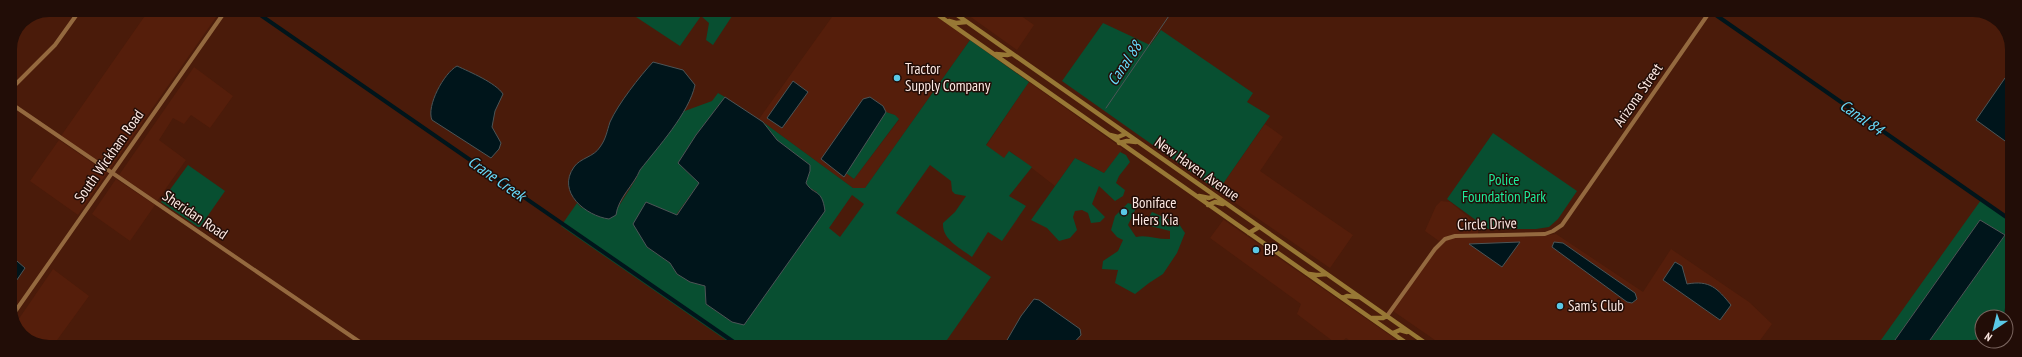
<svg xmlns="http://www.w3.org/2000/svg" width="2022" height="357" font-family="'PT Sans Narrow',sans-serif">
	<rect width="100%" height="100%" fill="#4a1b0a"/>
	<path fill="#551e0b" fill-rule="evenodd" d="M149,10h72l-111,159 -49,-33z
		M837,10h90l43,30 -105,148h-12l-94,-69zM877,101l9,11 9,3 4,5 -45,59 -8,-6 -2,3 -23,-17z
		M961,10h52l21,15 -17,25z
		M194,67l39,29 -23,32 -19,-13 -7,9 -11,-6 -14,22 27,20 -29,41 -38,-26z
		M1029,82l94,67 -19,24 -29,-15 -20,28 -45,-35 -6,8 -18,-13z
		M1265,124l18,13 -23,34 93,64 -23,33 -112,-77z
		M59,140l48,33 -29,42 -48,-34z
		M116,179l39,26 -25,36 -38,-27z
		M1441,201l9,1 28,23v9h-24l-9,3 -6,4 -14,-10 11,-25z
		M1224,219v1l183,127h-48l-13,-9 -8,7 -41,-31 4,-10 -91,-66z
		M1556,234l87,58 28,-43 78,53 23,22 -17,23h-310l-52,-36 43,-61 10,-10 9,-2 80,-1zM1675,263l10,9 -1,6 3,6 10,-2 22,38 -56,-40z
		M53,269l36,27 -37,51h-8l-23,-12 -5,-12z"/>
	<path fill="#084f31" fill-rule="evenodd" d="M637,10h99l-23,35 -7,-5 3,-17 -8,-7 -21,30 -47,-31z
		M1103,23l47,22 11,-15 92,63 -6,9 23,14 -52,75 -156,-110z
		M970,40l59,42 -43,63 18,13 5,-7 23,16 -23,29 17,10 -24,35 -14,-9 -16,25c-12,-9 -30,-17 -29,-34l12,-11 11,-16 -11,-2 -3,-3 -1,-10 -21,-16 -34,48 95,64 -49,70h-206l-175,-121 16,-23 5,5 35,1 19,-30 4,-9 42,-58 30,-11 6,-8 7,4 -29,38 -18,28 21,20 -23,32 -30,-13 1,45 23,16 7,11 13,8 15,4 1,18 26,18 85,-130 -9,-5 -2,-4 4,-12v-6l-33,-25 -14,-18 90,66h12zM852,195l12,9 -24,33 -11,-9z
		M886,112l9,3 4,4 -45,60 -8,-6z
		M1493,133l84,58 -19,28 -9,8 -13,2h-48l-41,-30z
		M1120,152l6,3 4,7 -11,14 -3,7 9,7 -2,6 -8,5 -16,-15 -7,18 13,13 -5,5 -9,1 -3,-10 -6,-3 -7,1 -2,6 4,13 -7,8 -11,3 -12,-13 -16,-8 44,-62 29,15z
		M188,165l37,26 -25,36h-2l-37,-25z
		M1981,200l31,22v91l-6,11v-7h-24v24h7l-16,6h-48l80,-112 -25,-15 -90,127h-14z
		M1128,203l9,3 -9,19 8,12c11,-3 22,3 34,2v-8l-20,-5 -4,-4 6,-10 27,12 6,9 -8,20 -14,21 -14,9 -14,11 -20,-11 3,-13 -16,-1 1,-8 15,-10 5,-11 -6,-3 -6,-7 4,-14z"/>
	<path fill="#00151b" stroke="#4c5557" d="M653,62l30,8 12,15c-6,28 -37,62 -55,85 -6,15 -22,28 -24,45l-7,4c-23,-3 -53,-27 -35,-52 6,-9 20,-10 26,-20 6,-8 7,-16 10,-25 8,-18 30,-46 43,-60z
		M457,66c13,6 39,17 46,28l-8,17 -3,16 9,16 -2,6 -8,9 -59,-38c-6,-14 12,-47 25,-54z
		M2009,77l3,3v66l-36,-26 29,-42z
		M793,81l15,11 -26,36 -15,-10z
		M725,97l38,25 14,18 33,25v6l-4,12c8,13 16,5 19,28l-81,114 -12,-3 -26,-18 -1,-18 -15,-4 -13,-8 -7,-11 -23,-16 -14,-23 13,-22 31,13 22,-32 -21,-20 18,-28z
		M870,97l13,9 3,6 -42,65 -23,-18 42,-60z
		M1980,220l25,15 -80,112h-35z
		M1520,242l-18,25 -33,-23z
		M1554,242l9,1 72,50 2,6 -5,4 -5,-1 -75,-55z
		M10,255l15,13 -15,22z
		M1675,262l7,4 5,18c23,-4 30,4 44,21l-11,15 -57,-40z
		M1034,299l5,1 41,29 1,6 -11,12h-67l18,-31z"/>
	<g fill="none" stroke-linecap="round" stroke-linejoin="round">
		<path stroke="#4c5557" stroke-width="1" d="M1106,108l67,-98"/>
		<path stroke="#00151b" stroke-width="4" d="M253,10l488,337
			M1713,13l299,208"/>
		<path stroke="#94693f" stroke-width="4" d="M10,90l45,-45 25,-35
			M10,103l357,244
			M12,316l214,-306
			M1387,316l48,-67 10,-10 10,-3 90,-2 8,-3 9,-6 149,-215"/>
		<path stroke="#987835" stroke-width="4.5" d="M931,10l481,337
			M950,10l481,337
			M949,21l7,2 10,-1
			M996,54l11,1 4,-1
			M1110,135l8,2 7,-3
			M1119,143l8,-2 9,1
			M1199,196l10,2 5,-2
			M1208,205l7,-3 8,2
			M1249,233l10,-6
			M1309,274l7,1 10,-1
			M1342,298l5,-2 11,1
			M1372,318h11l4,-2
			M1393,333l7,-3 7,2"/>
	</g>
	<g fill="#5ac8e6" stroke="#220d07" stroke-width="1.5">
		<circle cx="897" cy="78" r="4"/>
		<circle cx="1124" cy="212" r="4"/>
		<circle cx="1256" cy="250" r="4"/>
		<circle cx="1560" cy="306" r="4"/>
	</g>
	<g text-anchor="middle" stroke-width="3" stroke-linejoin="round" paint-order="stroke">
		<g font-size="15" fill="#fde9e3" stroke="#220d07" text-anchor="start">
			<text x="905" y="74">Tractor<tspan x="905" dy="17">Supply Company</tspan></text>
			<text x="1132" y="208">Boniface<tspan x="1132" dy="17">Hiers Kia</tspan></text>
			<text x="1264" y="255">BP</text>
			<text x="1568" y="311">Sam's Club</text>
		</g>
		<g font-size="15" fill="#fde9e3" stroke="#220d07">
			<text transform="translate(1638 95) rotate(-55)" y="5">Arizona Street</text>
			<text transform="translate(109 156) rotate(-55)" y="5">South Wickham Road</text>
			<text transform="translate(1197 169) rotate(35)" y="5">New Haven Avenue</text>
			<text transform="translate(195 215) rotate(34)" y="5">Sheridan Road</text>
			<text transform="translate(1487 224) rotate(-2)" y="5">Circle Drive</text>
		</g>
		<g font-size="15" fill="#1ded9b" stroke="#220d07">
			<text x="1504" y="185">Police<tspan x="1504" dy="17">Foundation Park</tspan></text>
		</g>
		<g font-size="16" font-style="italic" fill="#66dafa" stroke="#220d07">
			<text transform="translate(1124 63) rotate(-56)" y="6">Canal 88</text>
			<text transform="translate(1862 117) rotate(35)" y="6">Canal 84</text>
			<text transform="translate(497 178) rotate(35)" y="6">Crane Creek</text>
		</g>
	</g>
	<path d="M0 0H2022V357H0ZM49 17H1973A32 32 0 0 1 2005 49V308A32 32 0 0 1 1973 340H49A32 32 0 0 1 17 308V49A32 32 0 0 1 49 17Z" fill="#220d07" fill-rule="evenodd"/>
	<g transform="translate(1994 329) rotate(215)"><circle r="19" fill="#220d07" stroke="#7a655f"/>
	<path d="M0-3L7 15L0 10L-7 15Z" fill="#5ac8e6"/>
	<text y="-6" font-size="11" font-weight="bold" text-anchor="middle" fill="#fde9e3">N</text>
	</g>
</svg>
